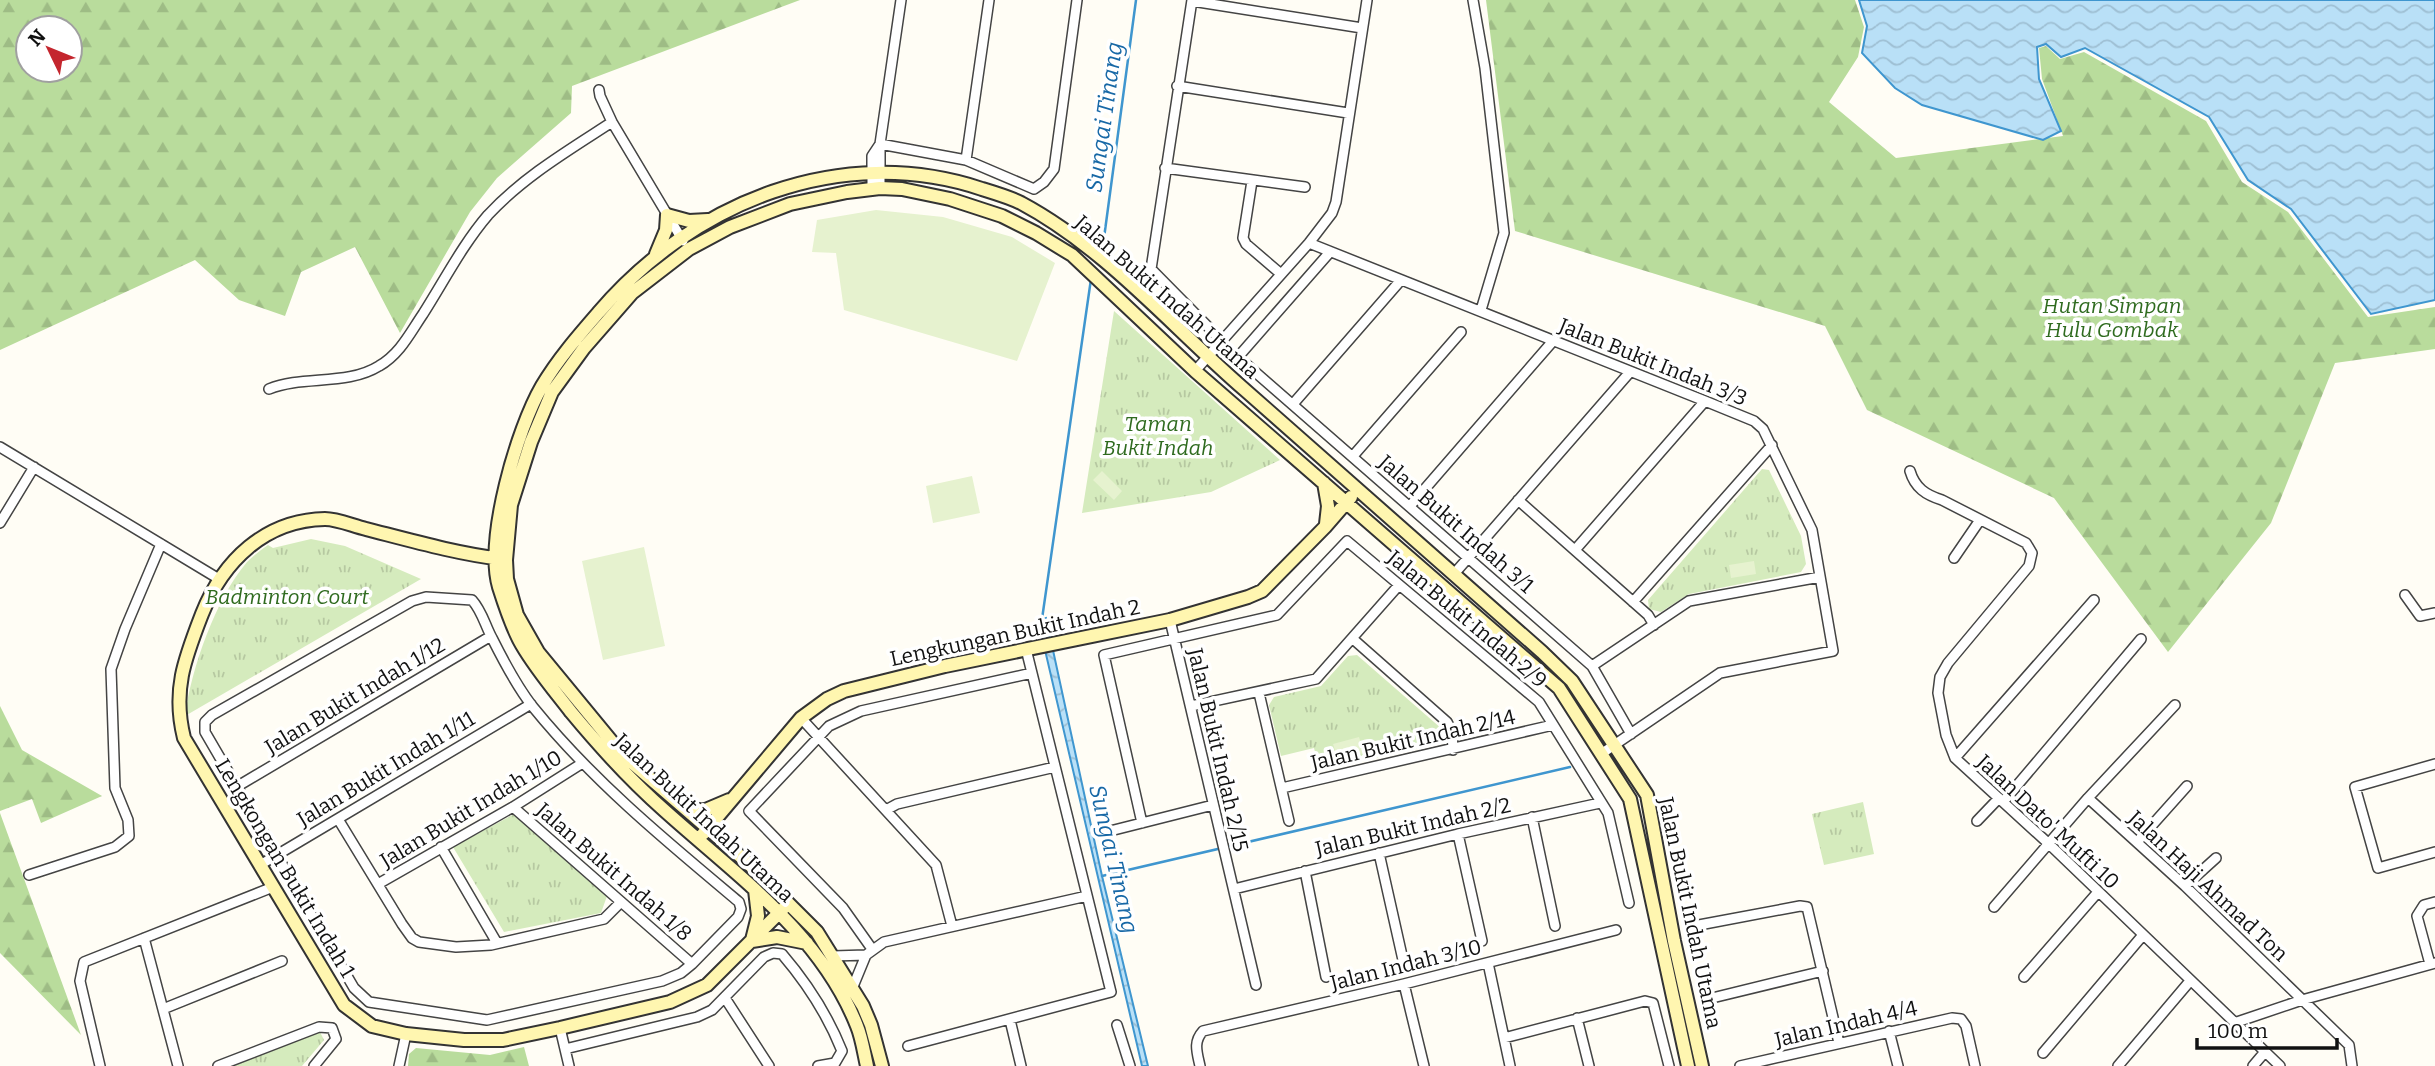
<svg xmlns="http://www.w3.org/2000/svg" width="2435" height="1066" font-family="Bitter,serif">
	<defs>
		<pattern id="grass-tufts" width="24" height="20" patternUnits="userSpaceOnUse" patternTransform="scale(1.75)"><rect width="24" height="20" fill="#d5ebbd"/><path d="M3 7l-1-3M5 7V3M7 7l1-3M15 17l-1-3M17 17v-4M19 17l1-3" fill="none" stroke="#b6c8a1"/></pattern>
		<pattern id="forest-firs" width="22" height="20" patternUnits="userSpaceOnUse" patternTransform="scale(1.75)"><rect width="22" height="20" fill="#b9dc9c"/><path d="M5 1l3.5 6h-7zM16 11l3.5 6h-7z" fill="#9ebc85"/></pattern>
		<pattern id="water-waves" width="16" height="10" patternUnits="userSpaceOnUse" patternTransform="scale(1.75)"><rect width="16" height="10" fill="#b9e0f7"/><path d="M0 5q4-4 8 0t8 0" fill="none" stroke="#9ebfd3"/></pattern>
	</defs>
	<rect width="100%" height="100%" fill="#fffdf5"/>
	<path fill="url(#grass-tufts)" d="M1114,311l166,149 -69,32 -129,21z
		M1762,469l7,1 32,66 5,28 -5,8 -112,22 -28,18 -12,-3 -1,-9z
		M311,539l34,7 76,33 -236,137c6,-47 31,-118 62,-154 6,-6 14,-12 21,-17l5,3z
		M1357,655l85,74 -3,14 -119,28 -6,-23 -33,8 -12,-51 5,-8 47,-11 27,-30z
		M1863,802l11,52 -50,11 -12,-51z
		M516,813l91,83 -6,17 -97,19 -51,-85z
		M320,1032l4,8 -22,26h-69z"/>
	<path fill="url(#forest-firs)" fill-rule="evenodd" d="M0,0h800l-228,86 -1,27 -74,65 -27,34 -70,121 -45,-86 -54,25 -16,44 -46,-16 -44,-40 -195,90zM28,28h42v42h-42z
		M1486,0h369l9,27 -6,30 -29,45 67,56 167,-22 -21,-57 -3,-31 7,-2 14,13 24,-7 122,69 36,61 46,30 80,105 67,-10v42l-100,14 -64,160 -103,129 -114,-154 -187,-88 -42,-84 -310,-95z
		M0,706l22,44 80,46 -61,27 -9,-24 -32,12z
		M0,813l81,222 -81,-82z
		M524,1047l5,19h-121l1,-12 7,-6 74,7z"/>
	<path fill="#e6f2cf" d="M876,210l67,7 69,20 43,26 -38,98 -173,-51 -8,-57 -24,-1 5,-32z
		M1102,471l20,20 -8,9 -21,-20z
		M972,476l8,37 -47,10 -7,-37z
		M644,547l21,99 -62,14 -21,-99z
		M1754,561l2,13 -25,4 -2,-13z
		M1359,737l5,16 -26,7 -5,-16z"/>
	<path fill="url(#water-waves)" stroke="#3f96cf" stroke-width="2" d="M1859,0h576v300l-64,14 -80,-105 -43,-29 -39,-63 -124,-69 -24,9 -15,-13 -9,3 2,32 22,52 -18,9 -121,-35 -27,-17 -33,-35 5,-27z
		M1046,618l56,258 46,190h-6l-104,-446z"/>
	<g fill="none" stroke-linecap="round" stroke-linejoin="round">
		<path stroke="#3f96cf" stroke-width="2.5" d="M1104,238l32,-238
			M1042,619l49,-340
			M1102,876l468,-109"/>
		<g stroke="#444" stroke-width="12">
			<path id="street" d="M1192,0l-41,269 71,72
				M1473,0l12,68 19,165 -23,77
				M1192,1l170,27
				M1177,86l171,27
				M599,90l1,6 12,26 71,119
				M880,144l86,16 68,29 10,-7 10,-13 23,-169
				M966,160l23,-160
				M1165,168l140,19
				M1252,181l-9,57 3,6 35,30
				M872,188v-32l8,-12
				M880,188v-44l21,-144
				M1309,243l396,158 49,20 9,8 49,101 21,121 -113,22 -119,81
				M1330,252l-92,105 354,309 39,68
				M1195,371l114,-128 23,-30 4,-11 31,-202
				M269,389c34,-14 78,-3 110,-23 21,-12 31,-33 44,-52 21,-33 40,-70 65,-99 35,-38 81,-65 124,-93
				M1293,404l108,-124
				M0,447l219,132
				M1353,456l108,-124
				M1910,471c5,17 16,24 32,29l84,43 6,10 -3,13 -81,97 -8,14 -2,16 8,42 9,23 94,86 231,222
				M1518,500l130,115 6,10
				M1410,506l143,-165
				M0,523l34,-56
				M1575,550l130,-149
				M1954,558l26,-38
				M1454,574l176,-202
				M2405,595l15,21 15,-3
				M426,597l46,3c10,11 13,25 20,38 11,22 25,49 41,69 60,74 133,134 206,195l2,7 -3,8 -46,47 -11,9 -19,8 -175,39 -118,-18 -15,-14 -149,-256v-10l7,-7 200,-114z
				M1633,602l139,-157
				M1170,620l86,365
				M1353,639l94,83 5,10 1,18
				M1592,666l97,-65 131,-24
				M1259,693l30,128
				M1191,706l125,-27 83,-94
				M801,718l135,147 16,61
				M1955,758l139,-158
				M2435,764l-80,23 23,81 57,-16
				M238,786l253,-150
				M1282,788l271,-63
				M2088,798l97,88 164,159 3,21
				M2003,802l138,-163
				M513,807l179,157
				M886,810l11,-6 158,-37
				M1532,817l23,109
				M338,819l64,105 10,14 7,4 37,5 35,-2 113,-26 17,-17
				M1977,821l22,-23
				M1142,823l-38,-168 173,-40 70,-74 192,161 69,111 21,90
				M1110,831l103,-26
				M1458,834l24,107
				M2137,842l50,-56
				M441,847l56,96
				M1379,853l24,107
				M260,865l271,-161
				M1305,871l21,106
				M29,875l86,-28 14,-11 -1,-16 -13,-32 -4,-119 14,-40 36,-85
				M378,884l135,-77 68,-43
				M2185,886l31,-28
				M1234,889l224,-55 142,-31
				M1994,907l94,-109 87,-93
				M1699,925l101,-19 7,1 32,136
				M144,938l34,128
				M872,949l-29,-41 -94,-97 80,-85 32,-15 171,-38
				M833,956l33,-1
				M1488,963l22,103
				M2430,964l-13,-48 7,-11 11,-3
				M2024,977l74,-85
				M1404,984l20,82
				M852,989l14,-34 18,-13 203,-46
				M725,998l44,68
				M1708,999l115,-28
				M163,1009l119,-48
				M1577,1018l12,48
				M1010,1020l11,46
				M2234,1023l68,-23 133,-37
				M1117,1025l13,41
				M560,1028l9,38
				M1889,1031l9,35
				M1504,1038l141,-37 8,2 16,63
				M908,1046l203,-54 -85,-343
				M565,1049l132,-32 15,-7 52,-53 9,-4 9,1c24,28 46,62 60,97l-7,12 -17,3
				M2043,1053l100,-118
				M100,1066l-20,-85 4,-19 189,-75
				M218,1066l101,-39 13,1 4,11 -22,27
				M399,1066l7,-32
				M1200,1066c-3,-14 -7,-24 3,-35l201,-47 212,-54
				M1740,1066l212,-48 9,1 5,7 9,40
				M2118,1066l72,-85
				M2253,1066l11,-13"/>
		</g>
		<g stroke="#333" stroke-width="16">
			<path id="secondary" d="M656,254l10,-24 1,-15 22,6 19,-1
				M1324,483l4,23 -2,18
				M502,559c-44,-5 -93,-19 -136,-30 -13,-3 -28,-10 -41,-10 -60,1 -102,42 -123,95 -17,44 -30,76 -18,124l160,267 28,21 34,8 58,6h39l57,-12 110,-26 37,-17 76,-76
				M687,807l16,4 26,-11
				M703,834l98,-116 26,-19 17,-8 101,-25 225,-46 78,-23 14,-6 63,-64 26,-30
				M752,940l6,-24 -3,-26
				M752,941l25,-4 30,6
				M867,1066c-3,-13 -5,-28 -10,-40 -36,-92 -122,-152 -193,-216 -34,-30 -64,-63 -93,-98 -17,-22 -35,-43 -49,-67 -10,-17 -17,-39 -23,-58 -14,-48 18,-158 43,-201 16,-27 37,-51 57,-74 94,-110 242,-170 383,-123 13,4 27,8 39,14 86,46 151,124 224,187 99,87 198,174 297,262l30,29 75,114 27,146 28,125
				M882,1066l-11,-41 -8,-19 -46,-74 -69,-69 -126,-109 -84,-102 -21,-37 -10,-36 -1,-19 5,-55 20,-63 21,-50 32,-44 48,-55 57,-44 41,-22 60,-23 57,-12 33,-4 22,1 48,10 52,17 34,17 36,22 123,116 364,317 71,111 58,267"/>
		</g>
		<use href="#street" stroke="#fff" stroke-width="9"/>
		<use href="#secondary" stroke="#fff6b0" stroke-width="12"/>
	</g>
	<g text-anchor="middle" stroke-width="7" stroke-linejoin="round" paint-order="stroke">
		<g font-size="21" fill="#111" stroke="#fff">
			<text transform="translate(1167 297) rotate(41)" y="7">Jalan Bukit Indah Utama</text>
			<text transform="translate(1653 362) rotate(22)" y="7">Jalan Bukit Indah 3/3</text>
			<text transform="translate(1456 524) rotate(41)" y="7">Jalan Bukit Indah 3/1</text>
			<text transform="translate(1467 619) rotate(40)" y="7">Jalan Bukit Indah 2/9</text>
			<text transform="translate(1015 633) rotate(-12)" y="7">Lengkungan Bukit Indah 2</text>
			<text transform="translate(355 696) rotate(-31)" y="7">Jalan Bukit Indah 1/12</text>
			<text transform="translate(1413 740) rotate(-13)" y="7">Jalan Bukit Indah 2/14</text>
			<text transform="translate(1218 750) rotate(77)" y="7">Jalan Bukit Indah 2/15</text>
			<text transform="translate(386 769) rotate(-31)" y="7">Jalan Bukit Indah 1/11</text>
			<text transform="translate(471 809) rotate(-31)" y="7">Jalan Bukit Indah 1/10</text>
			<text transform="translate(704 818) rotate(43)" y="7">Jalan Bukit Indah Utama</text>
			<text transform="translate(2048 822) rotate(43)" y="7">Jalan Dato' Mufti 10</text>
			<text transform="translate(1413 827) rotate(-13)" y="7">Jalan Bukit Indah 2/2</text>
			<text transform="translate(285 868) rotate(59)" y="7">Lengkongan Bukit Indah 1</text>
			<text transform="translate(614 872) rotate(41)" y="7">Jalan Bukit Indah 1/8</text>
			<text transform="translate(2208 886) rotate(43)" y="7">Jalan Haji Ahmad Ton</text>
			<text transform="translate(1690 913) rotate(78)" y="7">Jalan Bukit Indah Utama</text>
			<text transform="translate(1406 965) rotate(-14)" y="7">Jalan Indah 3/10</text>
			<text transform="translate(1846 1024) rotate(-13)" y="7">Jalan Indah 4/4</text>
		</g>
		<g font-size="21" font-style="italic" fill="#2f6b1f" stroke="#fff">
			<text x="2112" y="313">Hutan Simpan<tspan x="2112" dy="24">Hulu Gombak</tspan></text>
			<text x="1158" y="431">Taman<tspan x="1158" dy="24">Bukit Indah</tspan></text>
			<text x="287" y="604">Badminton Court</text>
		</g>
		<g font-size="23" font-style="italic" fill="#1768a6" stroke="#fff">
			<text transform="translate(1104 117) rotate(-82)" y="8">Sungai Tinang</text>
			<text transform="translate(1114 859) rotate(77)" y="8">Sungai Tinang</text>
		</g>
	</g>
	<g transform="translate(49 49) rotate(313)"><circle r="33" fill="#ffffff" stroke="#a0a0a0" stroke-width="2"/>
	<path d="M0-5L12 26L0 18L-12 26Z" fill="#c4262e"/>
	<text y="-10" font-size="19" font-weight="bold" text-anchor="middle" fill="#111111">N</text>
	</g>
	<path d="M2197 1038v10h140v-10" fill="none" stroke="#111111" stroke-width="3.5"/>
	<text x="2208" y="1038" font-size="21" fill="#111111" stroke="#ffffff" stroke-width="5" paint-order="stroke">100 m</text>
</svg>
